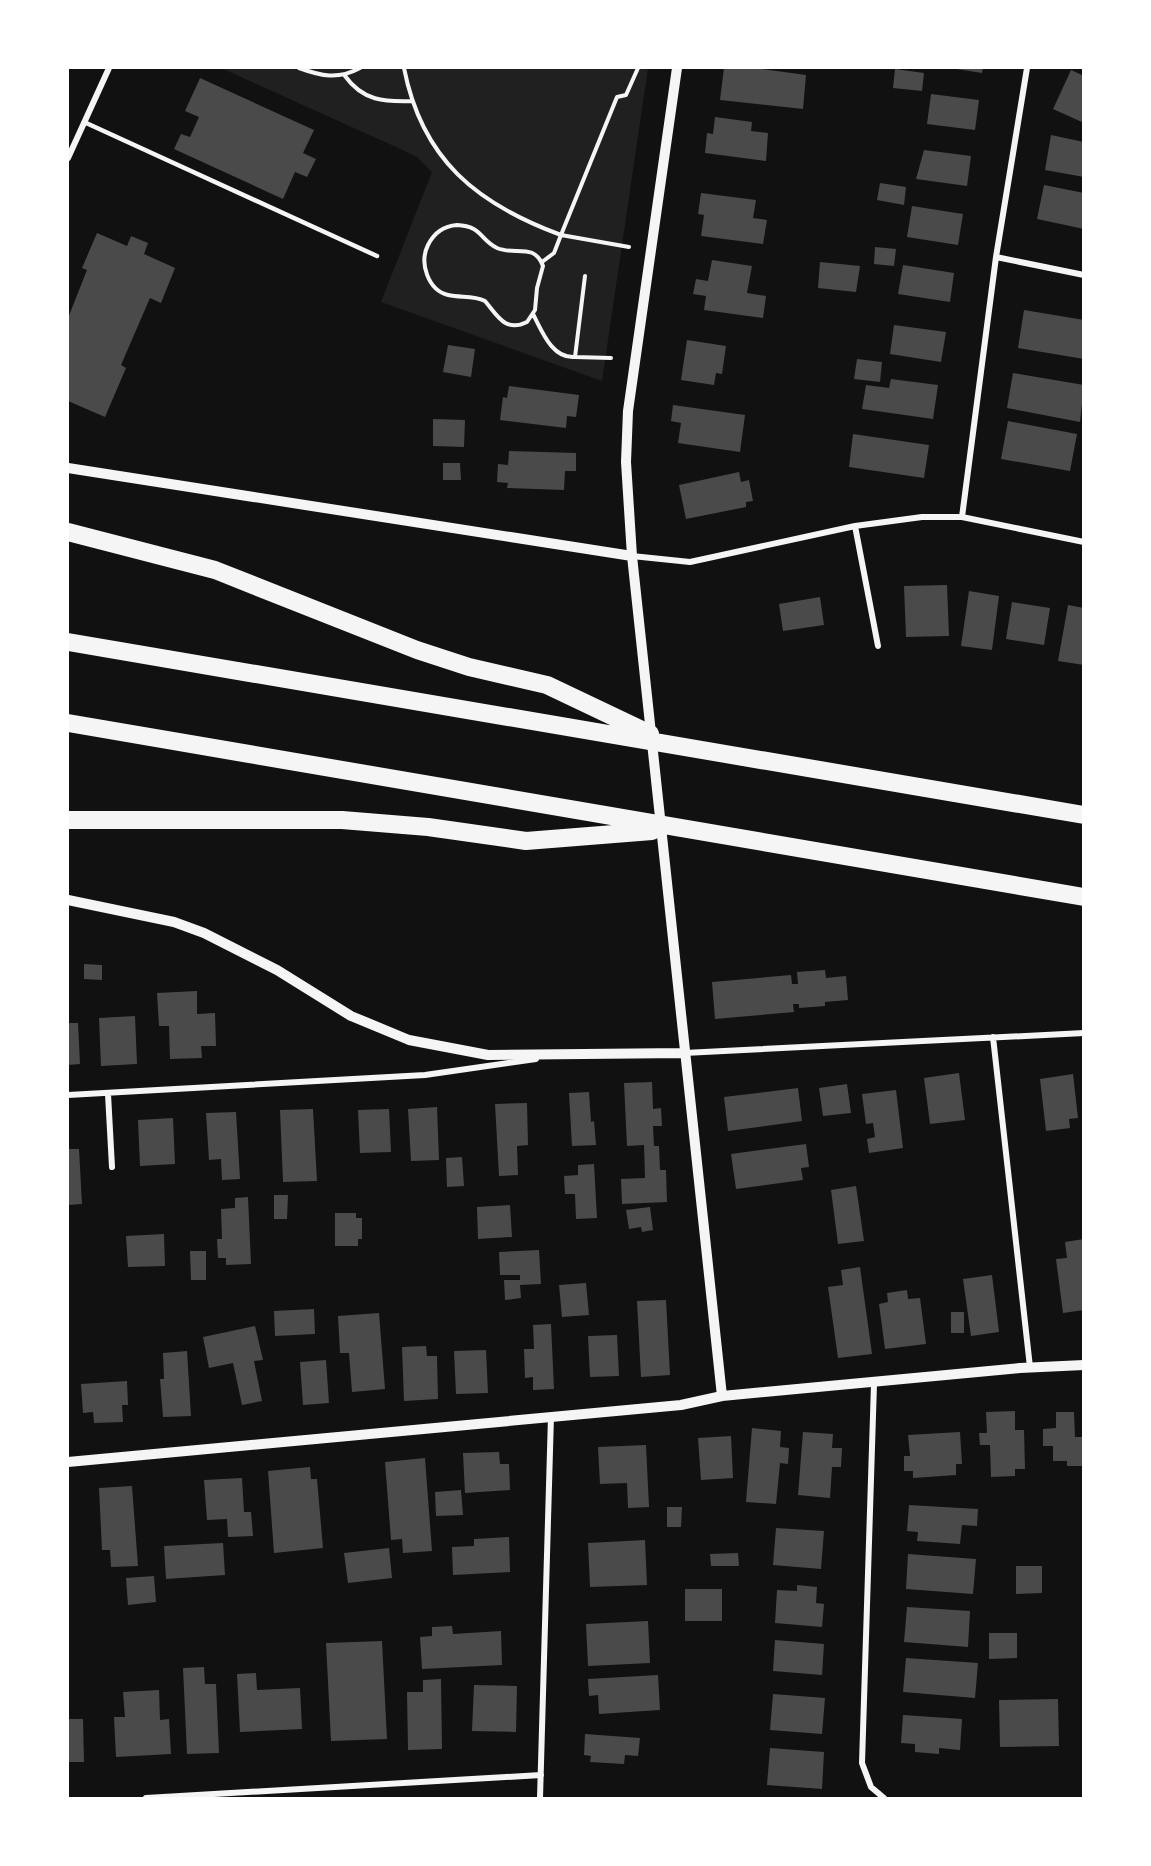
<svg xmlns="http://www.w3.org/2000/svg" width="1151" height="1866" font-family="Inter,sans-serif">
	<rect width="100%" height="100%" fill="#111"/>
	<path fill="#202020" d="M221,68h427l-46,313 -221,-79 51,-130 -15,-15 -21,-10z"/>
	<path fill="#4a4a4a" d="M724,68h30l52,7 -3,34 -83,-9z
		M950,68h33l-1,5z
		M895,69l29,4 -2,18 -29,-3z
		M1071,70l13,6v47l-31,-14z
		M200,78l114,52 -11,23 13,6 -9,18 -12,-5 -12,27 -109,-50 7,-15 9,3 9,-20 -14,-6z
		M931,94l48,6 -4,30 -48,-6z
		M715,117l37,5 -1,9 17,2 -2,28 -61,-8 2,-20 6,1z
		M1051,135l33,7v35l-39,-7z
		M924,150l47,6 -4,30 -51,-7z
		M880,183l26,4 -2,18 -27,-5z
		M1044,185l40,8v36l-47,-10z
		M701,193l55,7 -3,18 14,2 -4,24 -62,-8 3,-21 -6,-1z
		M912,206l51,8 -5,31 -51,-8z
		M97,233l30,13 4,-10 17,7 -4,11 31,14 -14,35 -11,-5 -29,67 5,3 -21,49 -37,-16v-83l19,-48 -5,-2z
		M875,247l21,2 -2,17 -20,-2z
		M712,260l40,6 -5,27 19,3 -3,22 -59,-8 2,-14 -13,-2 3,-15 12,2z
		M820,262l40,4 -4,26 -38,-4z
		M903,265l51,8 -4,29 -52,-8z
		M1024,310l60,10v39l-66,-11z
		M894,325l52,7 -5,30 -51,-8z
		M687,340l39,6 -4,28 -6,-1 -2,12 -33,-5z
		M448,345l27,4 -4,28 -28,-5z
		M857,359l25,3 -2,20 -26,-3z
		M1013,373l71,12 -4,37 -73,-14z
		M891,379l47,6 -5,34 -71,-10 4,-24 23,3z
		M509,386l70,9 -3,22 -9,-1 -1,12 -66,-8 3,-23 4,1z
		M673,405l72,10 -5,37 -62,-9 3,-20 -10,-2z
		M433,419l32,1 -1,27 -31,-1z
		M1008,421l69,13 -7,37 -69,-12z
		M853,434l76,11 -5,33 -75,-11z
		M509,451l67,2v18h-11l-1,19 -57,-2 1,-5 -11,-1 1,-18 10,1z
		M443,463h17l1,17h-18z
		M739,472l2,10 8,-2 4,21 -7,1v5l-60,12 -7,-34z
		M947,585l2,51 -43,1 -2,-51z
		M969,591l30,5 -7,54 -31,-4z
		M820,597l4,28 -41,6 -4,-27z
		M1012,602l38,6 -6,37 -38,-6z
		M1068,605l16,3v57l-26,-4z
		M84,964l18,1v15l-18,-1z
		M825,970l1,8 20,-2 2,24 -23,2v4l-26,2v-4h-6l1,8 -79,7 -3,-37 79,-7 1,9h6l-1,-12z
		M197,991v23l18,-1 1,33h-15l1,12 -32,1 -1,-33h-10l-2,-33z
		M135,1016l2,48 -36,2 -2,-48z
		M68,1023h10l2,41 -12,1z
		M959,1073l6,47 -35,4 -6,-46z
		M1073,1074l5,44 -9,1 1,9 -24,3 -6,-52z
		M652,1082l1,27 8,-1 1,18h-9l1,20h5l1,24h6l1,32 -45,2 -1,-25 24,-1 -1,-33 -17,1 -3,-63z
		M847,1084l4,29 -28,3 -4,-28z
		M798,1088l4,33 -74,10 -4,-34z
		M896,1090l7,58 -34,5 -2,-14 8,-2 -2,-14 -7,1 -4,-30z
		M589,1092l2,30 3,-1 2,24 -24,1 -3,-53z
		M527,1103l1,42 -11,1 1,29 -19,1 -4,-72z
		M437,1107l2,53 -28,1 -3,-52z
		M313,1109l4,72 -34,1 -3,-72z
		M389,1109l2,43 -31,1 -2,-43z
		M236,1112l4,67 -18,1 -1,-21 -12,1 -3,-47z
		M173,1118l2,46 -35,2 -2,-46z
		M806,1144l3,23 -8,1 2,12 -67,9 -5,-35z
		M68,1149h11l3,55 -14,1z
		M462,1157l2,29 -17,1 -1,-29z
		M594,1164l3,54 -21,1 -1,-25h-10l-1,-18 14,-1v-10z
		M856,1186l8,55 -26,3 -7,-54z
		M274,1195h14l-1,24h-13z
		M248,1197l3,67 -25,1v-7h-8l-1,-19h5l-1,-30 14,-1v-10z
		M510,1205l2,32 -34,2 -1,-32z
		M650,1207l3,23 -11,2 -1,-5 -12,2 -3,-19z
		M335,1213h21v5h6v21h-4v7h-23z
		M164,1234l1,32 -37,1 -2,-31z
		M1084,1239v71l-21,3 -7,-54 11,-1 -2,-16z
		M539,1250l2,34 -21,1 1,13 -16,2 -1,-20h16v-5h-20l-1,-23z
		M190,1251h16v29h-15z
		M860,1267l12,87 -34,4 -10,-71 15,-2 -2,-15z
		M992,1275l7,57 -28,4 -8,-57z
		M586,1283l3,32 -27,2 -3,-32z
		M907,1290l1,9 12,-1 6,46 -41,5 -6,-45 9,-2 -1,-9z
		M666,1300l4,75 -29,2 -4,-76z
		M314,1309l1,25 -40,2 -1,-25z
		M951,1312h13v21h-13z
		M379,1313l6,76 -33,3 -3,-39h-9l-2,-37z
		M551,1324l3,65 -21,1v-13l-8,1 -1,-29h10l-1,-24z
		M255,1326l8,34 -9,1 8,40 -20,4 -9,-42 -24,5 -6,-31z
		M617,1335l2,41 -29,1 -2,-41z
		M426,1346l1,10h10l1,43 -34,2 -2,-54z
		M486,1350l2,43 -32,1 -2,-43z
		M187,1351l4,65 -28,1 -3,-38h4l-1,-26z
		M326,1360l3,43 -26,2 -3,-43z
		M127,1381l1,24h-6l1,17 -29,1 -1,-11 -10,1 -2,-29z
		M1015,1411v19h9l1,39h-10v7l-24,1 -1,-32h-10l-1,-12h8l-1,-21z
		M1056,1412h18l1,25h9v29h-17v-5h-14v-15h-10v-17l13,-1z
		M752,1428l29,3 -1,16 9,1 -1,16 -8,-1 -4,41 -30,-2z
		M803,1432l30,2 -1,14h10l-1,19h-9l-2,31 -32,-3z
		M960,1432l2,32h-6v11l-43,3v-7h-9v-15h6l-2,-21z
		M731,1436l2,42 -32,2 -3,-42z
		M646,1445l3,62 -21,1 -1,-25 -27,1 -2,-37z
		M499,1452l1,12h9l1,26 -45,3 -2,-40z
		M425,1458l7,93 -29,2 -1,-14 -11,1 -6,-78z
		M310,1467l1,12h6l6,69 -49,5 -6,-82z
		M242,1478l2,34h7l2,24 -25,1 -1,-18 -20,1 -3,-40z
		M132,1486l6,80 -27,1 -1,-17h-8l-3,-62z
		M461,1490l2,25 -27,1 -1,-24z
		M909,1505l69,4 -1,17 -15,-1 -2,19 -43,-3 1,-9 -11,-1z
		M667,1507h15l-1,20h-14z
		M776,1528l48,3 -3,38 -48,-4z
		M509,1537l1,35 -57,3 -1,-28 22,-1v-7z
		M645,1540l2,45 -57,2 -2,-44z
		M223,1543l2,32 -59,4 -2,-33z
		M389,1548l3,30 -44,5 -4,-30z
		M738,1553l1,13h-28l-1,-12z
		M908,1554l68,5 -3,35 -67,-5z
		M1016,1566h26v27l-26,1z
		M154,1576l2,26 -28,3 -2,-27z
		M797,1585l20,2 -1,16 8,1 -2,23 -47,-4 2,-33 20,1z
		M685,1589h37v32h-37z
		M907,1607l63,4 -2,36 -64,-5z
		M648,1621l2,42 -62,3 -2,-42z
		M452,1626l1,8 48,-3 1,34 -80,4 -2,-32 12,-1v-9z
		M989,1633h28v25l-28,1z
		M775,1640l49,4 -2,31 -49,-4z
		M382,1641l5,98 -56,2 -5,-98z
		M906,1658l72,5 -3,35 -72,-6z
		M204,1667l1,17h11l3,69 -32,1 -4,-86z
		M256,1673l1,17 43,-2 2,41 -62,3 -3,-58z
		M658,1675l2,35 -61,4 -1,-19 -9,1 -1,-17z
		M441,1679l1,70 -34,1 -1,-58h16v-12z
		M474,1685l43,1 -1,46 -44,-1z
		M159,1690l1,30 9,-1 2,35 -55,3 -2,-40h11l-2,-25z
		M773,1694l52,4 -3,36 -52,-4z
		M1058,1699l1,47 -59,1 -1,-47z
		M903,1715l59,4 -2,31 -21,-2v6l-24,-2v-8l-14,-1z
		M68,1719h15l1,43h-16z
		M585,1734l55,4 -2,18 -13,-1 -1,9 -34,-2 1,-6 -7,-1z
		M770,1748l54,4 -2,37 -55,-4z"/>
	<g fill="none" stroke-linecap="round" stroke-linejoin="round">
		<path stroke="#f5f5f5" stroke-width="4" d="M299,68c22,8 39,12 61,0
			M404,68c18,92 73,136 157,167l56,-138 9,-2 12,-27
			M345,76c18,25 39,26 68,25
			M457,225c25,1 23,15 40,23 18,8 37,-6 46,18l-6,22 -2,22 -8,12c-22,11 -30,-7 -42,-21 -12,-6 -24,-3 -37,-6 -20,-5 -29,-32 -20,-50 6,-12 15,-19 29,-20z
			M542,262l12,-9 7,-18 68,12
			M585,276l-10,81 36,1
			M533,314c9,17 19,45 42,43"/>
		<path stroke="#f5f5f5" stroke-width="4.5" d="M84,122l293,134"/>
		<path stroke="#f5f5f5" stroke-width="6" d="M68,158l41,-90
			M996,257l88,18
			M962,517l34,-260 31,-189
			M855,526l23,120
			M632,556l58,6 165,-36 67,-9h40l122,25
			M993,1037l37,330
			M684,1053l400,-20
			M108,1094l4,73
			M68,1095l357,-20 111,-16
			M874,1384l-12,379 9,24 13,11
			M146,1798l395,-23
			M540,1798l11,-382"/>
		<path stroke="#f5f5f5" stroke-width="10" d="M677,68l-49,343 -2,51 6,94 90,840
			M68,468l564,88
			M68,900l106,22 30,11 73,37 74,46 58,24 79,15 196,-2
			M68,1462l613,-57 41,-9 298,-28 64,-3"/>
		<path stroke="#f5f5f5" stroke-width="18" d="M68,532l147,38 202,80 52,17 78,18 103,49
			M68,642l1016,173
			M68,723l1016,174
			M68,820h274l86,7 98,14 126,-10"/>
	</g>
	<rect width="1151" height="1866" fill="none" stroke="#ffffff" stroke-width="138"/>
</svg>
